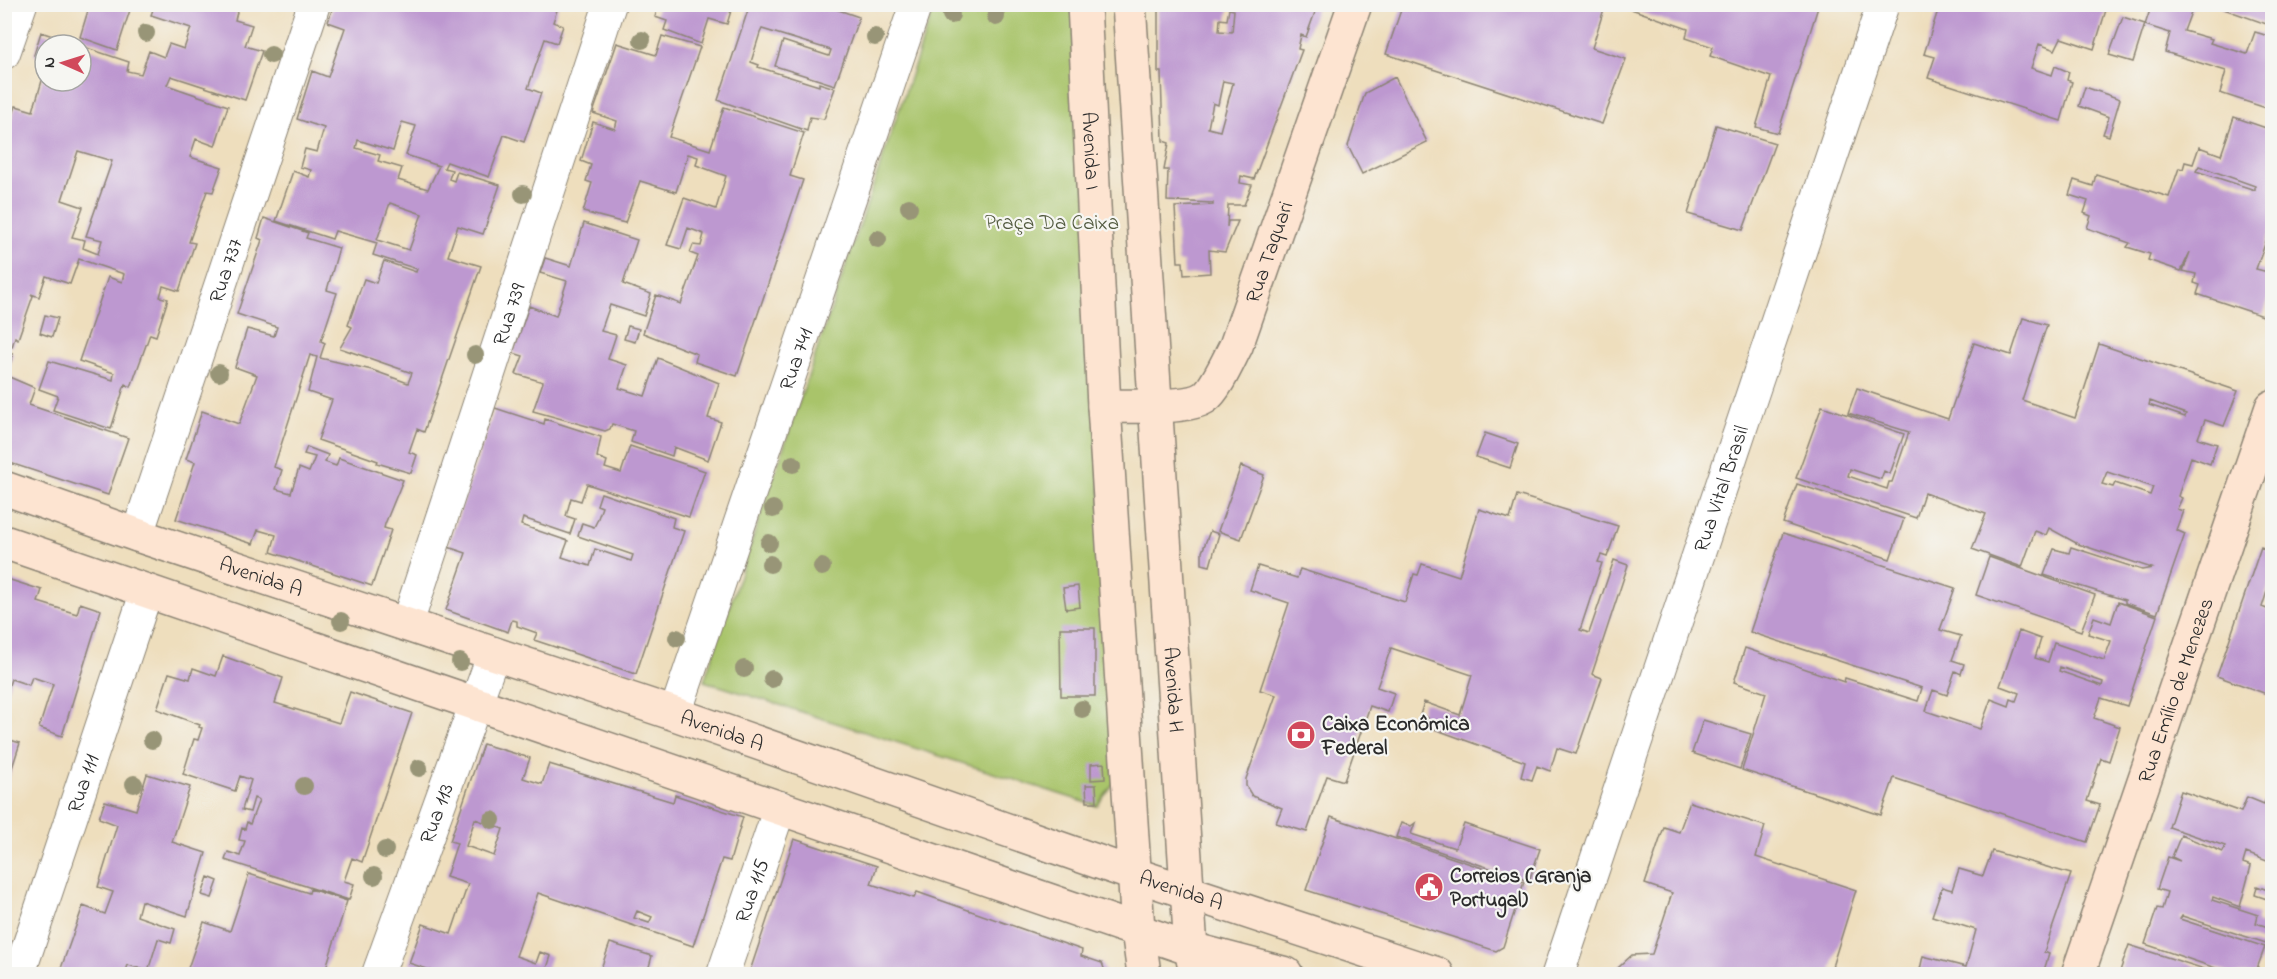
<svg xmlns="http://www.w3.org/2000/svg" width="2277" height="979" font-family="'Indie Flower',sans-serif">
	<rect width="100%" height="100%" fill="#f6f6f2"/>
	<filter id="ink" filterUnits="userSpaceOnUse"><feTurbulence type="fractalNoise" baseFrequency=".0167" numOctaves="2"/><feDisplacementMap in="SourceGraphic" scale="12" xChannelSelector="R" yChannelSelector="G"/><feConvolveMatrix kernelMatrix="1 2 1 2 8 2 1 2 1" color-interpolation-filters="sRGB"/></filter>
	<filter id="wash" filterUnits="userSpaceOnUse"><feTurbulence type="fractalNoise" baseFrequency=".008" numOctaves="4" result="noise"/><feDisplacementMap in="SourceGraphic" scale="24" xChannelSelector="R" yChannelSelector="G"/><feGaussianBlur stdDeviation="1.35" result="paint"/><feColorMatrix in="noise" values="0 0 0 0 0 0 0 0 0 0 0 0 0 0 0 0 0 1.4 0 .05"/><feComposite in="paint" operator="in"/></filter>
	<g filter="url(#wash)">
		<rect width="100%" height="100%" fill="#eedebd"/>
		<path fill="#a9c46a" stroke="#6a784a" stroke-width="1.5" d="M935,5h143l36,778 -17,23 -393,-125z"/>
		<g id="blocks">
			<path fill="#bd98d0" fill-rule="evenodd" d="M90,4h42l-15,46 -37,-13z
				M155,4h84l-4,16 17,5 -7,21 17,5 -17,49 -74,-24 -4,9 61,21 -13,40 -19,-7 -6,18 32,10 -9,25 -6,-1 -18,51 6,1 -16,48 -16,-5 -3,11 8,2 -12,37 -6,-2 -19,53 -6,-3 -14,45 -58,-19 5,-14 -19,-7 10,-28 64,19 1,-7 -35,-12 29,-84 14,5 2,-8 -45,-15 -9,25 -24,-8 -7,21 -8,-3 2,2 -15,43 -3,-2 -3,10 -8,-3v-186l3,-9h-3v-10l12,-33 17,5 11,-37 1,7h36v-35l48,16 -2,9 14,3 8,-23 15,6 5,-13 15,5 7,-21 -40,-13zM78,151l34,10 -26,75 16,4 -4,14 -15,-6 2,-8 -13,-3 11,-30 -21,-7z
				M334,4h225l-6,18 10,4 -6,17 -12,-4 -17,49 13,5 -17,49 -20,-7 -15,42 -42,-15 -3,6 8,2 -3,9 5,2 3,-9 43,13 -17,49 -25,-8 -10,30 33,10 -57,166 -7,-3 -8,23 8,3 -6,18 -34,-10 1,-2 -60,-21 14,-40 -24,-8 9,-35 -7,-2 -36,112 8,3 -6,19 15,4 8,-25 10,4 6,-15 -11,-3 3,-7 21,8 -3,7 11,4 3,-8 64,22 -18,44 -1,4 7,2 -19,56 -101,-34 5,-17 -18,-5 -5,14 -77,-25 19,-57 -9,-3 16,-48 37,13 18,-49 -22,-8 12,-38 27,7 3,-9 -40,-13 25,-74 -4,-2 6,-20 44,15 -2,5 33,10 -12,42 10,3 -16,48 4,2 -5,15 52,12 36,13 4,-10 -72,-25 12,-21 -4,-2 16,-46 12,4 8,-22 32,11 1,-3 -44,-14 4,-12 -42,-12 -3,8 -56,-18 17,-50 16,6 2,-7 -11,-3 5,-18 12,3 7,-24 -27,-9 15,-48 16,6 17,-49 -17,-6zM402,122l14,4 -10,29 33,11 -11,23 -30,-9 4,-12 -24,-7 2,-6 -24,-7 2,-8 35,11zM390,203l32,11 -13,36 -32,-10z
				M659,4h74l-6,20 -18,-5 -8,25 -37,-14 3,-9 -12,-4z
				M750,4h71l38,13 -24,68 -60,-19 8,-25 46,15 2,-6 -69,-21 -2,4 -9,29 8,3 -1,2 61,19v-3l16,5 -11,31 -14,-2 -3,14 -89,-31z
				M1158,4h160l-12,33 -5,-2 -3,14 4,1 -48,129 -13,-3 -1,7 12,2 -8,20h-16l-1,22 1,-6h10l-13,31 -16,-2 1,23 -26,2 -1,-13h-5l-3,-55 38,-2v-2l-46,-2 1,-31h-4l5,-27 -6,-2 -2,-69h-3zM1229,9l5,1 -2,22 -13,-1 1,-12 7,1zM1223,81l10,2 -13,48 -12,-3 5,-25 5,2z
				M1403,4h186l15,5 -12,39 34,11 -24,65 -216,-70z
				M1617,4h202l-41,129 -22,-6 15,-50 -61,-21 3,-9 -27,-9 2,-9z
				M1940,4h131l9,4 1,-4h18l-1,4 8,2 -12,39 -33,-11 -6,12 -16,-6 -8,24 21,7 3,-9 14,6 -2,8 5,2 -11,39 -133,-43 7,-21 -11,-3z
				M2152,4h42l-10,27 28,8 -2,4 37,11 8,-22 17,5v73l-52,-17 6,-22 -61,-19 5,-19 -25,-8z
				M2222,4h50v22l-51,-18z
				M2123,17l22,7 -12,38 -24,-7z
				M41,32l37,13h-33v14l-11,-4z
				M662,36l38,11 -31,90 41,13 14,-43 80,26 -14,43 13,4 -66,196 -42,-14 2,-8 -54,-21 13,-38 25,9 17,-48 -8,-3 3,-8 8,1 3,-12 -16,-6 -7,21 -14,-4 17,-47 32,11 10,-33 -30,-11 2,-8 -10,-3 -12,38 -36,-11 -15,42 -42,-11 9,-29 -6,-2 5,-16 -10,-4 12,-39 22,7 2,-8 -24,-8 24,-70 39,12z
				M1395,77l32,65 -65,32 -14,-28 17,-53z
				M2085,87l35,12 -11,37 -6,-2 6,-17 -30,-11z
				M2234,117l38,13v95l-16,44 16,4v15l-9,28 -66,-22 3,-9 -6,-2 2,-9 -13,-3 7,-19 -9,19 -33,-11 2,-6 -23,-7 3,-4 -43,-15 4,-12 -7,-3 4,-12 -19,-6 5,-15 19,6 3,-12 73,23 10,-29 4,1 2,-7 8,2 6,-17 22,8zM2199,166l56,20v4l-59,-19z
				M1716,125l59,18 -32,87 -55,-16z
				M584,223l53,17 -14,44 28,10 -7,22 -34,-11 -9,26 15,4 -8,24 19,6 -8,23 26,8 13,-38 61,25 -11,35 13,4 -13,38 -34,-13 -2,9 -41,-14 3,-11 -22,-7 -2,5 -5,2 -72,-20 10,-29 -27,-8 7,-18 -10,-3 16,-47 27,10 11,-35 -27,-8 5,-15 26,8z
				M45,315l13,3 -6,19 -12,-4z
				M2023,318l24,7 -25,75 53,18 24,-74 139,47 -14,35 -19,-6 -7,18 19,6 -7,20 -19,-7 -13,39 4,2 -5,11 6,2 -7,19 9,4 -28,80 -32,-11v-3l-81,-25 10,-26 15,4 2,-6 71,23 10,-2 -74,-24 -29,-16 -3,7 -11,-4 -13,36 -50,-18 14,-35 -62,-21 -8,25 -120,-40 26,-72 82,28 -14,40 -6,-3 -3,8 -31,-10 -2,7 39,13 2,-7h3l17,-50 -61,-19 9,-25 91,31 26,-76 37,12zM2150,401l36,13 -1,3 -36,-12zM2107,472l46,15 -3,8 -35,-12 -2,4 -11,-3z
				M628,326l11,3 -4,13 -11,-3z
				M4,350l9,3 -6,23 28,12 -6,17 99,33 -20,57 -104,-34z
				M495,408l49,16 1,-5 56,18 -4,20 10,4 -2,7 16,5 9,-27 75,25 -16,46 -102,-33 -6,17 -10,-3 -5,18 9,3 -5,15 -47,-16 -2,7 47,16 -6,16 28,9 5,-17 36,12 2,-6 -55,-19 4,-13 12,4 3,-6 5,-14 -5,-2 4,-12 73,25 -2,9 12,4 -48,143 -102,-34 3,-7 -20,-7v-5l-5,-1 -4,12 -62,-22 20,-57 -18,-6z
				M1485,433l33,11 -8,24 -34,-11z
				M1241,466l23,9 -23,64 -23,-8z
				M1797,484l107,35 -14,40 -107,-36z
				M1517,495l101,31 -11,31 -6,-2 -3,7 4,1 -22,67 9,3 25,-73 14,5 -36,109 10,4 -26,76 -19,-6 -7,23 -13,-5 -5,14 -11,-3 4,-15 -99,-36 2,-8 -8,-3 4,-13 36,13 12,-40 -81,-27 -14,39 17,6 -6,19 -18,-6 -26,75 -17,-5 -20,56 -31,-9 6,-15 -30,-12 -6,-10v-7l30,-84 -16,-5 29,-87 -39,-13 8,-24 39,12 3,-9 105,33 9,-28 4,1 4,-11 37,12 20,-67 31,10z
				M1210,531l9,3 -9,32 -8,-2v-12z
				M1783,533l172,55 -15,42 21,6 -9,24 12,4 -3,10 -6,-3 -8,24 -14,-5 -7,21 54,18 11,-30 18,7 2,-7 5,2 3,-8 -19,-7 19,-55 22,8 -6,19 13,4 6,-19 50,17 7,-19 -23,-7 6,-17 17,6 7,-21 39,14 -30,90 -26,-8 -7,20 26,9 -11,34 -8,-3 -14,43 13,4 -13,37 -193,-64 -13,37 -139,-45 24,-77 -32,-11 11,-34 99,34 1,-4 73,23 4,-13 -172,-56zM2060,667l43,15 -1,4 -43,-15z
				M2261,547l11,4v25l-10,31 10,4v85l-55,-20z
				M1989,557l106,38 -14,36 -105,-36z
				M4,578l38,12 -4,12 39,12 3,-11 21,7 -39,126 -23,-8 14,-44 -21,-7 -3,8 -18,-6 -7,21z
				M1078,586l2,21 -14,2 -3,-21z
				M1060,628h35v68h-34z
				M223,656l60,22 -8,25 64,20 11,-31 62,21 -50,149 -10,-4 -8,23 10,3 -5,16 -124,-40 3,-8 12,4 5,-15 -6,-1 3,-12 3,1 2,-7 3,2 9,-24 -5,-2 -4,14 -8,-2 9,-30 -11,-4 -5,15 -52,-17 11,-35 4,1 4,-12 -3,-1 1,-2 -43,-16 12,-36 21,6 3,-11 23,8z
				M1703,720l48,14 -11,35 -48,-16z
				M4,738l16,5 -15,47h-1z
				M483,744l47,14 -7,20 19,6 7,-20 124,38 2,-7 68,22 -13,44 -8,-2 -29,87 -155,-53 -22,63 20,7 4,-11 11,4 -6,18h-103l-33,-11 14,-39 28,10 17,-50 -22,-7 11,-34 -7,-2zM475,819l28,10 -9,27 -28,-10zM637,911l15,6 -3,6 -15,-5z
				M1104,763l1,16 -14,1v-16z
				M147,774l43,13 -18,55 34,11 -19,63 -46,-15 -4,15 38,13 -4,14 -13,-4 -10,32 -20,-6 -3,9h-66l24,-68 22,8 8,-22 -15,-5 19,-62 -18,-7 6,-17 31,9z
				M1086,785h10l1,17h-10z
				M2270,787l2,1v75l-26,-10 -3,10 8,3 -11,41 -27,-10 -1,3 46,15 -2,8 12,4 2,-8 2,1v25l-90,-29 -2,3 85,28 -10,27h-22l-88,-30 12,-36 5,1 5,-17 -10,-3 11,-32 12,4 -8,-4 9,-22 42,17 2,-6 -56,-19 12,-36 60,21 6,-15 17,7z
				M1690,802l75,24 -9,31 100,33 -25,80 13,4h-227l1,-6 14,-13 20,-1 20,-61 -27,-9 19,-57 15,5z
				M1331,817l193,65 -21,65 -7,4 -190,-61z
				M1401,823l10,3 4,-3 -4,11 44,14 9,-24 76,25 -11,32 -133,-44z
				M794,839l83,27 -6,18 43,14 3,-6 165,58 -1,6 21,7 4,11h-344l-12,-3z
				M1992,851l79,23 -27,78 5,2 -6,20h-124l4,-18 43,11 10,-37 -44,-14 10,-29 10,3 7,-21 24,7z
				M249,874l60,19 1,-4 37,12 -23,73h-138l18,-52 26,9z
				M208,877l10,4 -6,17 -10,-3z
				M2257,886l13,5 -3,8 -12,-4z
				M610,943l42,13 -5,18h-48z
				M2129,945l91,29h-101z"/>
		</g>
	</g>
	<g filter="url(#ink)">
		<use href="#blocks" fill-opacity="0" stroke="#8c8474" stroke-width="1.5"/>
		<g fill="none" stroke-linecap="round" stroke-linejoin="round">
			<g stroke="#8c8474" stroke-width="34">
				<g id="street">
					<path d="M4,53l17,-49"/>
					<path id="s1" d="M137,535l177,-531"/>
					<path id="s2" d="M407,624l203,-620"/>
					<path id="s3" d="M675,714l241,-710"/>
					<path id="s4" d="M19,974l127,-381"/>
					<path id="s5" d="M378,974l116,-321"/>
					<path id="s6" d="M723,974l57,-167"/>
					<path id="s7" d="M1558,974l325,-970"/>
				</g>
			</g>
			<g stroke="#8c8474" stroke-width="36">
				<g id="secondary">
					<path id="s8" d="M1084,4l20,402 34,524 6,44"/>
					<path id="s9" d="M1129,4l62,945 5,25"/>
					<path id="s10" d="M1104,406c22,0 86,3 101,-9 11,-8 24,-38 31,-51l119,-342"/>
					<path id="s11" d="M4,488l133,47 538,179 461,161 301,99"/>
					<path d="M4,542l1187,407 95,25"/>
					<path id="s12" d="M2078,974l194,-567"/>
				</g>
			</g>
			<use href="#street" stroke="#fff" stroke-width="32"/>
			<use href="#secondary" stroke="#fde4d1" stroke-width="33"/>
		</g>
		<g fill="#989577">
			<circle cx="951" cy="15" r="9"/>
			<circle cx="996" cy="17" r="9"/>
			<circle cx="146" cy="33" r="9"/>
			<circle cx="875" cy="37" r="9"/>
			<circle cx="642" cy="40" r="9"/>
			<circle cx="271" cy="55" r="9"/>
			<circle cx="523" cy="194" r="9"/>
			<circle cx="909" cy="207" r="9"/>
			<circle cx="878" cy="239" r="9"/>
			<circle cx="475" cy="355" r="9"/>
			<circle cx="219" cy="373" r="9"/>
			<circle cx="793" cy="464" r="9"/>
			<circle cx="773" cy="509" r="9"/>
			<circle cx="769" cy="543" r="9"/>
			<circle cx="770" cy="564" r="9"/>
			<circle cx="822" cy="567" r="9"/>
			<circle cx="341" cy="621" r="9"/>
			<circle cx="677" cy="638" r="9"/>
			<circle cx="460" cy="662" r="9"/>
			<circle cx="744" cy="669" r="9"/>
			<circle cx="772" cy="679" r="9"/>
			<circle cx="1082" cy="709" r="9"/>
			<circle cx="152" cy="740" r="9"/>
			<circle cx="419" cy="768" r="9"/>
			<circle cx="134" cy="784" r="9"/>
			<circle cx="304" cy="786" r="9"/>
			<circle cx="492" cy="820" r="9"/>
			<circle cx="385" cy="850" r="9"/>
			<circle cx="374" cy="876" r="9"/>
		</g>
	</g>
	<defs>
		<g id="bank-disc" transform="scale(1.5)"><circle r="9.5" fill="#d1495b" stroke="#f6f6f2"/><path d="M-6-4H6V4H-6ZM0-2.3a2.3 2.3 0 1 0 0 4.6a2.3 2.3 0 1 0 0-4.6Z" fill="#fff"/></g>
		<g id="civic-disc" transform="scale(1.5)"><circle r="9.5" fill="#d1495b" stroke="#f6f6f2"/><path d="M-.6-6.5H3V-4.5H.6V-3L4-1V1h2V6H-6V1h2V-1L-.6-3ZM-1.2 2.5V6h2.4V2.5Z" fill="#fff"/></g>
	</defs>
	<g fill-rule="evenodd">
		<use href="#bank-disc" x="1301" y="735"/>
		<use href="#civic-disc" x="1429" y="887"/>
	</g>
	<g text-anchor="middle" stroke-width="4.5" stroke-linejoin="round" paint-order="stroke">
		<g font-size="21" fill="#2b2b2b" stroke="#f6f6f2">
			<text dy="7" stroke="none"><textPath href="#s8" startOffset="147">Avenida I</textPath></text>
			<text dy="7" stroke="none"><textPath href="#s10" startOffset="262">Rua Taquari</textPath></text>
			<text dy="7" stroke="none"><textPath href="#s1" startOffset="279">Rua 737</textPath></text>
			<text dy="7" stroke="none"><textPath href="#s2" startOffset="326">Rua 739</textPath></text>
			<text dy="7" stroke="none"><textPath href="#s3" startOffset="375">Rua 741</textPath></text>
			<text dy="7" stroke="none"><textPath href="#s7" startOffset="512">Rua Vital Brasil</textPath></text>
			<text dy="7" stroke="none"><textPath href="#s11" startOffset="272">Avenida A</textPath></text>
			<text dy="7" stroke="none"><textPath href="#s9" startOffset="687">Avenida H</textPath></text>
			<text dy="7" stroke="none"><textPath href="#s12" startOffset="300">Rua Emílio de Menezes</textPath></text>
			<text dy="7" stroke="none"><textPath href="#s11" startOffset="758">Avenida A</textPath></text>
			<text dy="7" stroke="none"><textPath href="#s4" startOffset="201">Rua 111</textPath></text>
			<text dy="7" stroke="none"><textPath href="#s5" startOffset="171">Rua 113</textPath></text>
			<text dy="7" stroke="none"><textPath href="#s11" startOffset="1244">Avenida A</textPath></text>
			<text dy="7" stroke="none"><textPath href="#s6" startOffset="88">Rua 115</textPath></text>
		</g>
		<g font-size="21" fill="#51593e" stroke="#f6f6f2">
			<text x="1052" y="229">Praça Da Caixa</text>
		</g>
		<g font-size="21" font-weight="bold" fill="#2b2b2b" stroke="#f6f6f2" text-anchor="start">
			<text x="1322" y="730">Caixa Econômica<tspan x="1322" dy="24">Federal</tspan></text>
			<text x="1450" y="882">Correios (Granja<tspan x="1450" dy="24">Portugal)</tspan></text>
		</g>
	</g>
	<rect width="2277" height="979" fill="none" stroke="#f6f6f2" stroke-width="24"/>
	<g transform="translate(63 63) rotate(273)"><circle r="28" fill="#f6f6f2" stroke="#a5a5a2" stroke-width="1.5"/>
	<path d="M0-4.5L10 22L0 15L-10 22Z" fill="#d1495b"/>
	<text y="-9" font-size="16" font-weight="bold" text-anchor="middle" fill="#2b2b2b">N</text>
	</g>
</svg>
